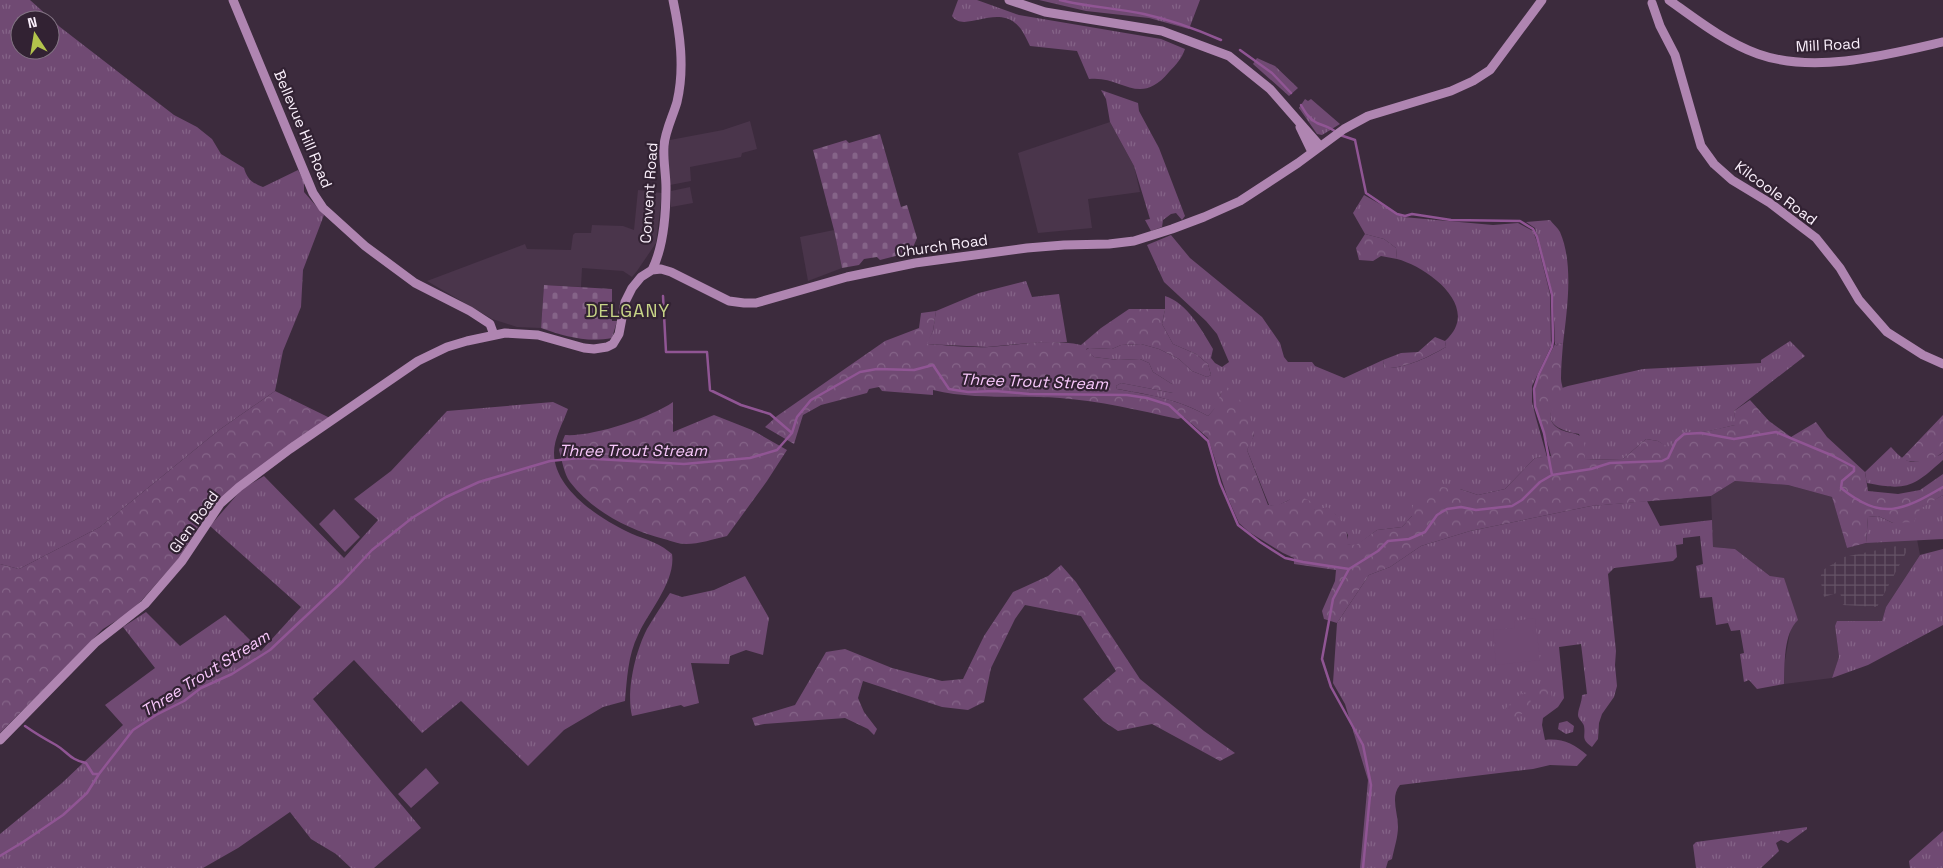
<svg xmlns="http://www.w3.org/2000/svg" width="1943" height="868" font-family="'Space Grotesk',sans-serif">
	<defs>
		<pattern id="industrial-grid" width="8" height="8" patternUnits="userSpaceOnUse" patternTransform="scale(1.25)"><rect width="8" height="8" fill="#4a354b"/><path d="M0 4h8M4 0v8" fill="none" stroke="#655366"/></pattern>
		<pattern id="grass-tufts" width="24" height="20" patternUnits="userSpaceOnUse" patternTransform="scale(1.25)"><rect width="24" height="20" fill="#704a73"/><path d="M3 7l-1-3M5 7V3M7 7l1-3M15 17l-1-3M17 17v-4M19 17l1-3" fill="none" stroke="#856488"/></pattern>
		<pattern id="forest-crowns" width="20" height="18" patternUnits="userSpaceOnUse" patternTransform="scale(1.25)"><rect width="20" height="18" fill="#704a73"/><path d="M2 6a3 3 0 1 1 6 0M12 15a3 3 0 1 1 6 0" fill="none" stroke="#856488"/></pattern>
		<pattern id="cemetery-stones" width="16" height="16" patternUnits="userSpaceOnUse" patternTransform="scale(1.25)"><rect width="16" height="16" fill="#704a73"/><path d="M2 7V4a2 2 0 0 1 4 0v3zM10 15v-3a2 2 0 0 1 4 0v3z" fill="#856488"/></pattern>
	</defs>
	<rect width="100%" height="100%" fill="#3c2b3d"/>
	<path fill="#4a354b" d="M750,121l7,28 -15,4 -1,4 -51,10 1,14 -21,4 -2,-38 2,-7 53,-10z
		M1110,122l24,44 6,26 -52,7 4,29 -54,5 -20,-80z
		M690,187l3,16 -22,4v-16z
		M638,190l24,3 -6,50 -19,28 -5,6 -9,-6 -41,-3 -1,19 -37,-2 -3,43 -24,-1 -25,-8 -65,-38 98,-37 2,5 44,1 2,-15 2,-2h16l1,-8 31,1 11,4z
		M834,230l8,38 -34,13 -8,-44z
		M1735,481l53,4 44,12 15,51 23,-6 47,-3 3,16 -34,52 -4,14 -47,5 4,31 -7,21 -48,6 1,-24 6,-33 -21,-51 -35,-27 -22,-2 -2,-51z"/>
	<path fill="url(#industrial-grid)" d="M1897,546l11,3 -31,58 -34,-2 -3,-13 -16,5 -4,-19 3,-8 21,-13z"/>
	<path fill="url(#grass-tufts)" fill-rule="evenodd" d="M0,0h30l30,27 114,88 23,12 15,12 9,15 23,14c3,11 8,15 19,19l35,-17 6,11v11l20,23 -21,55 -2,37 -18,44 -8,40 -56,39 -119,97 -81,42 -19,-5zM20,20h30v30h-30z
		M958,0h19l42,15 142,24 24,10c-3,9 -9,16 -16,23 -30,36 -47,3 -80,7l-12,-28 -47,-5c-4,-8 -8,-18 -15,-23 -21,-17 -52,10 -63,-7z
		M1039,0h161l-11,29 -40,-11 -63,-7z
		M1257,58l18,8 23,22 -9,8 -36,-32z
		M1101,90l37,13 1,8 20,37 26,68 -3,4 -6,-7 -5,1 -8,6 -1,7 -11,4 -6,-11 5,-1 -16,-53 -24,-44 -4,-23z
		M1305,99l3,2 3,-2 29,25 -18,11 -5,-1 -18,-26z
		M1364,195l39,22 90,8 25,-2 15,8 4,11 13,52 1,52 -19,40v16l4,16 11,39 -12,1 -30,31 -27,6 -18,-6 -48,27 -10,11 -25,3 -21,16 -10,-2 2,-9 -13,-21 -20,-4 -24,-11 -14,7 -8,-1 -22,-55 7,-15 -33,-42 -3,12 -10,11c-30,-17 -57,-21 -91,-27l-1,-3 5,-3 52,10 -1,-9 -19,-12 -4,-9 -9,-4 -22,1 -24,-3 -8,-7 3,-2 23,1 9,-4 20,-1 18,5 20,10 13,12 15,6 4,-2 -3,-11 -12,-10 -23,-10 -11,-20 3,-15v-13c22,7 37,34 48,53l-2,9 4,5 7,4 7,-5 -12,-28 -11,-13 -42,-39 -17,-37 24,-10 19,23 72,59 18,26 4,14 4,5h24l3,4 29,12 39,-18 1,8c21,1 45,-11 62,-21l-1,-6c38,-33 -17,-74 -48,-82l-1,-11 -12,-9 -19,-5 -12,-21z
		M1550,220c3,4 8,8 10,12 14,32 7,78 3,112l-5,-1 -1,3 -2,-2 -2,-48 -18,-68 -9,-6z
		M1026,281l6,16 27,-3 8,48 -37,1 -43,4 -61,-3 7,-13 3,-20 43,-18z
		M1790,341l15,15 -71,55 2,14c-11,2 -23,6 -33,7 -14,1 -26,4 -35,16l-10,-7 -12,-2 -23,20 -39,1 -1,-14 -4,-12c-14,-2 -37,-9 -26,-27 4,-8 8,-10 9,-19l6,-2 75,-17 118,-6v-3z
		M553,402l15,7c-5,14 -14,29 -14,44 0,36 45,65 74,79 17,8 29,9 44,22 4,27 -23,57 -34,81 -10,20 -11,44 -13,66l-22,6 -39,23 -36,36 -67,-65 -39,32 -68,-73 -41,39 108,129 -47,40h-23l-15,-14 -25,-15 -21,-27 -52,36 -35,20h-203v-34l62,-51 61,-58 -18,-20 50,-37 -32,-41 23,-15 34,34 45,-31 36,36 40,-44 -91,-81 32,-37 22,-13 80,82 34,-38 -24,-21 37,-28 56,-60z
		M1891,447c19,22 23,15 49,8l3,-3v8c-30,27 -36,31 -76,23l-2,-11z
		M1943,495v44l-77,4 2,-26 10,-1 15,7z
		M1647,501l13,25 52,-6 1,27 22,2 35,27 14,2 14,42c-15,14 -13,44 -14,64l-27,5 -8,-9 -5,2 -4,-28 4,-1 -4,-23 -9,1 -3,-8 -12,2 -4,-28 -12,1 -4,-32 7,-2 -3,-28 -17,2v6l-7,1 1,12 -4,4 -59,7 -6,6 8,77 -1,14 2,21 -3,11 -12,17 -3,9 -1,16 -6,8c-12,-9 -6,-10 -8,-21 -1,-4 -6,-7 -6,-11 0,-6 4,-13 4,-20l5,-1 -6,-50 -22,3 5,51 -6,9 -15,11 -1,7 3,15c17,-2 29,4 42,15l-10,11 -27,-1 -17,4 -133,16c-10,12 -2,27 -2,42 0,10 -4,22 -6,32l-4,2 -2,7h-26l8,-88 -23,-76 -12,-21 4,-60 32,-48 21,-8 31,-21 49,-15 121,-25z
		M1943,549v76l-75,40 -36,13 7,-21 -4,-31 2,-5h45l4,-14 34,-52z
		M745,576l24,42 -6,37 -17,-5 -16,6 -1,8 -38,-1 8,40 -15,4 -3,-2 -49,11c-6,-24 3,-64 15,-87 7,-12 15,-24 23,-36l12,4 32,-7z
		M1567,721l7,5 -1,6 -7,2 -8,-5 1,-6z
		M1807,827v2l-19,14 -7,-3 -5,3 3,8 -18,17h-65l-3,-23 3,-3z
		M1943,831v37h-33l-1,-7z"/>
	<path fill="url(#forest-crowns)" d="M1365,234l19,5 12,9 1,11 -16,-3 -8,5 -14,-1 -3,-12z
		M1129,309h36l-3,15 11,20 23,10 12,10 3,11 -4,2 -15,-6 -13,-12 -20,-10 -18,-5 -20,1 -9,4 -23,-1 -3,1 8,8 24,3 22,-1 9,4 4,9 19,12 4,5 -3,4 -52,-10 -5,3 1,3c37,7 58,9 91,27 12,-12 9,-17 17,-30 12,5 29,33 29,46 0,6 -4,13 -7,18l21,55c11,1 20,-3 28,-11l14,7 5,9 13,-3c12,11 21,20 19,37l9,1 21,-15 25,-3 10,-11 2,-21 27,-8 19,2 18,6 27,-6 30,-31 16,-2c-4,-20 -17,-42 -16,-64 1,-14 14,-35 20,-48l2,2 1,-3 5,1c-1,12 -2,24 -2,35 0,4 2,8 2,12 0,12 -21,20 -9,34 10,10 21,5 30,14l1,21 38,-1 23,-20 12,2 10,6 16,-15h20l31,-7 -1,-14 16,-11 19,21 22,16 25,-15 11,15 38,35 3,19 30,3 22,-4 23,-16v21l-23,14 -6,13 -21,1 -15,-7 -10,1 -2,26 -19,5 -15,-51 -44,-12 -53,-4 -24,15 -120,10 -121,25 -49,15 -31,21 -21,8 -32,48 -13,-4 -2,-8 13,-30 1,-11 -42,-6v-6l-11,-5 -34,-21 -10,-9 -12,-27 -19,-58 -24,-21 -6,2c-40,-9 -78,-18 -118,-21 -43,-3 -86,2 -127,-8v5l-51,-4 -3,-4 -10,2 -2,4 -46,12 -18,10 -9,29 -29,-17 12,-11 108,-75 34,-13 2,-15 15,-2 -3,20 -6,13c19,1 43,4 62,3 31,-2 60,-9 92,-2l20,-17z
		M1435,337l10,4 1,6c-18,10 -41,22 -62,21l-1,-8 18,-7 17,-1z
		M275,391l55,27 -78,55 -43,36 -30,49 -37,42 -15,14 -24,15 -103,104v-169l19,5 81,-42 119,-97z
		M673,402v30l41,-17 38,15 35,20 -20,31 -40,55c-13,3 -28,8 -41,8 -8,0 -14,-3 -22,-5 -35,-9 -72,-28 -94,-57 -6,-8 -8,-22 -11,-32l6,-15c27,2 85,-17 108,-33z
		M1943,415v37c-11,10 -29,12 -42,7z
		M1061,565l15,17 64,97 64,52 31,22 -15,8 -68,-37 -34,7 -15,-10 -20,-22 33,-28 -35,-55 -56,-11 -10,14 -24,49 -7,34 -16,8 -26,-3 -79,-26 -5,17 6,14 13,17 -3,6 -6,-6 -23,-11 -81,6 -9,2 -3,-8 43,-13 31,-53 19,-3 47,19 50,13 21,-2 21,-43 29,-44 35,-16z
		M1536,684l14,2 2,12 -11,2 -6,-5z
		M1522,693l9,3 -1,12 -21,15 -3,-15z"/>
	<path fill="url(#cemetery-stones)" d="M880,134l21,73 6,-2 10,33 -6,14 -31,8 -3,-3 -13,2 -5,6 -17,3 -8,-38 -21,-80 33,-10 3,3z
		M544,285l68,4v32h5l-5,17c-25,5 -48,-2 -71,-10z"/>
	<path fill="#704a73" d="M334,509l26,28 -15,15 -26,-28z
		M1535,618l5,42 -44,5 -3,-35 22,-2 -1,-7z
		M426,768l13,15 -28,25 -13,-14z"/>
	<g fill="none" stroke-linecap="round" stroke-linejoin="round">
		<path stroke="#905594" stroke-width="2.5" d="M1060,0c28,7 56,8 84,14 27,6 52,15 77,26
			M1240,50l32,23 19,20
			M1301,105c4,7 8,14 16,18 7,3 13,4 19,9
			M1340,135l15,5 11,53 31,21 8,2 7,-2 39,6 69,1 13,8 4,8 15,58 1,46 -1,6 -13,27 -5,15 1,17 9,27 8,42
			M663,296l3,56h41l3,38 31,15 29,9 22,19
			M1349,569l-16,30 -11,60 9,28 32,58 8,40 -8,83
			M25,726c10,7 20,13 31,19 12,7 14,15 30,18l7,11h6
			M0,856l23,-14 40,-27 24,-22 12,-19 34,-44 23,-15 28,-14 17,-13 31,-14 38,-24 73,-69 29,-31 40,-32 34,-21 33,-15 71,-21 29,-3 105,6 66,-6 27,-8 15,-17 5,-16 14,-17 49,-28 17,-3 37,1 19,-5 16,24 19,3 27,-1 34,3 98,1 20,3 22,7 39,36 12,42 18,42 22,17 25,16 18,4 46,7 29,-18 10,-10 21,-2 16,-7 12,-17 10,-6 14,-2 15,3 36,-4 10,-6 18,-18 12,-7 39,-6 19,-6 52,-2 6,-3 8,-17 8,-7 17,-1 33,6 42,-7 55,23 23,12v4l-12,10 -1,7c41,33 61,23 102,-1"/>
		<path stroke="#af85b1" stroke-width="9" d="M233,0l80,193 10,15 42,38 50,37 55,28 20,13 4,11
			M1009,0l36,12 117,19 67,25 41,33 50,57
			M1669,0c28,20 56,42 89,54 56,20 129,1 185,-12
			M1652,3l8,23 15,29 26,91 13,18 18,16 38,23 46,35 24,30 19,32 28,32 36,23 20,9
			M1300,127l12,25
			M652,270c12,-24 14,-56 14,-82 0,-14 -3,-28 -2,-42 1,-15 9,-30 13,-44 8,-34 3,-69 -4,-102
			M0,740l95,-97 50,-39 37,-43 38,-57 19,-17 51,-38 128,-88 29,-14 20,-6 38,-8 33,2 46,13 10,1 13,-2 6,-3 6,-10 6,-32 7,-14 9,-11 11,-7 9,-1 10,3 58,29 15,2h12l91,-26 68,-14 112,-15 37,-3 45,-1 25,-3 38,-12 32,-12 36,-16 58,-38 46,-34 24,-13 83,-25 22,-10 17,-11 52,-70"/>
	</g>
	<g text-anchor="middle" stroke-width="4.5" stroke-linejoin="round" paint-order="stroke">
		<g font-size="15" fill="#faeffb" stroke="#322233">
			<text transform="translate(1828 45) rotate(-3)" y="5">Mill Road</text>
			<text transform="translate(303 129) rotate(67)" y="5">Bellevue Hill Road</text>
			<text transform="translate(649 193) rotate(-86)" y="5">Convent Road</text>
			<text transform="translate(1776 193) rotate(36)" y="5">Kilcoole Road</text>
			<text transform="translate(942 246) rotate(-8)" y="5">Church Road</text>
			<text transform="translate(194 522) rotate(-54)" y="5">Glen Road</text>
		</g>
		<g font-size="16" font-style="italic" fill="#f9c8fc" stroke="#322233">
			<text transform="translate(1034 381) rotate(2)" y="6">Three Trout Stream</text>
			<text x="633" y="456">Three Trout Stream</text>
			<text transform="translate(205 673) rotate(-32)" y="6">Three Trout Stream</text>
		</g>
		<g font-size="18" letter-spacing="1" fill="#c7d487" stroke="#322233">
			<text x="628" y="317">DELGANY</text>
		</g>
	</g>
	<g transform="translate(35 35) rotate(348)"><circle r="24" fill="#322233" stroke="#827483"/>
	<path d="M0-4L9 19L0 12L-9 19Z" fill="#b2c34c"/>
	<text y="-8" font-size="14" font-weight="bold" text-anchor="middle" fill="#faeffb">N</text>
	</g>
</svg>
